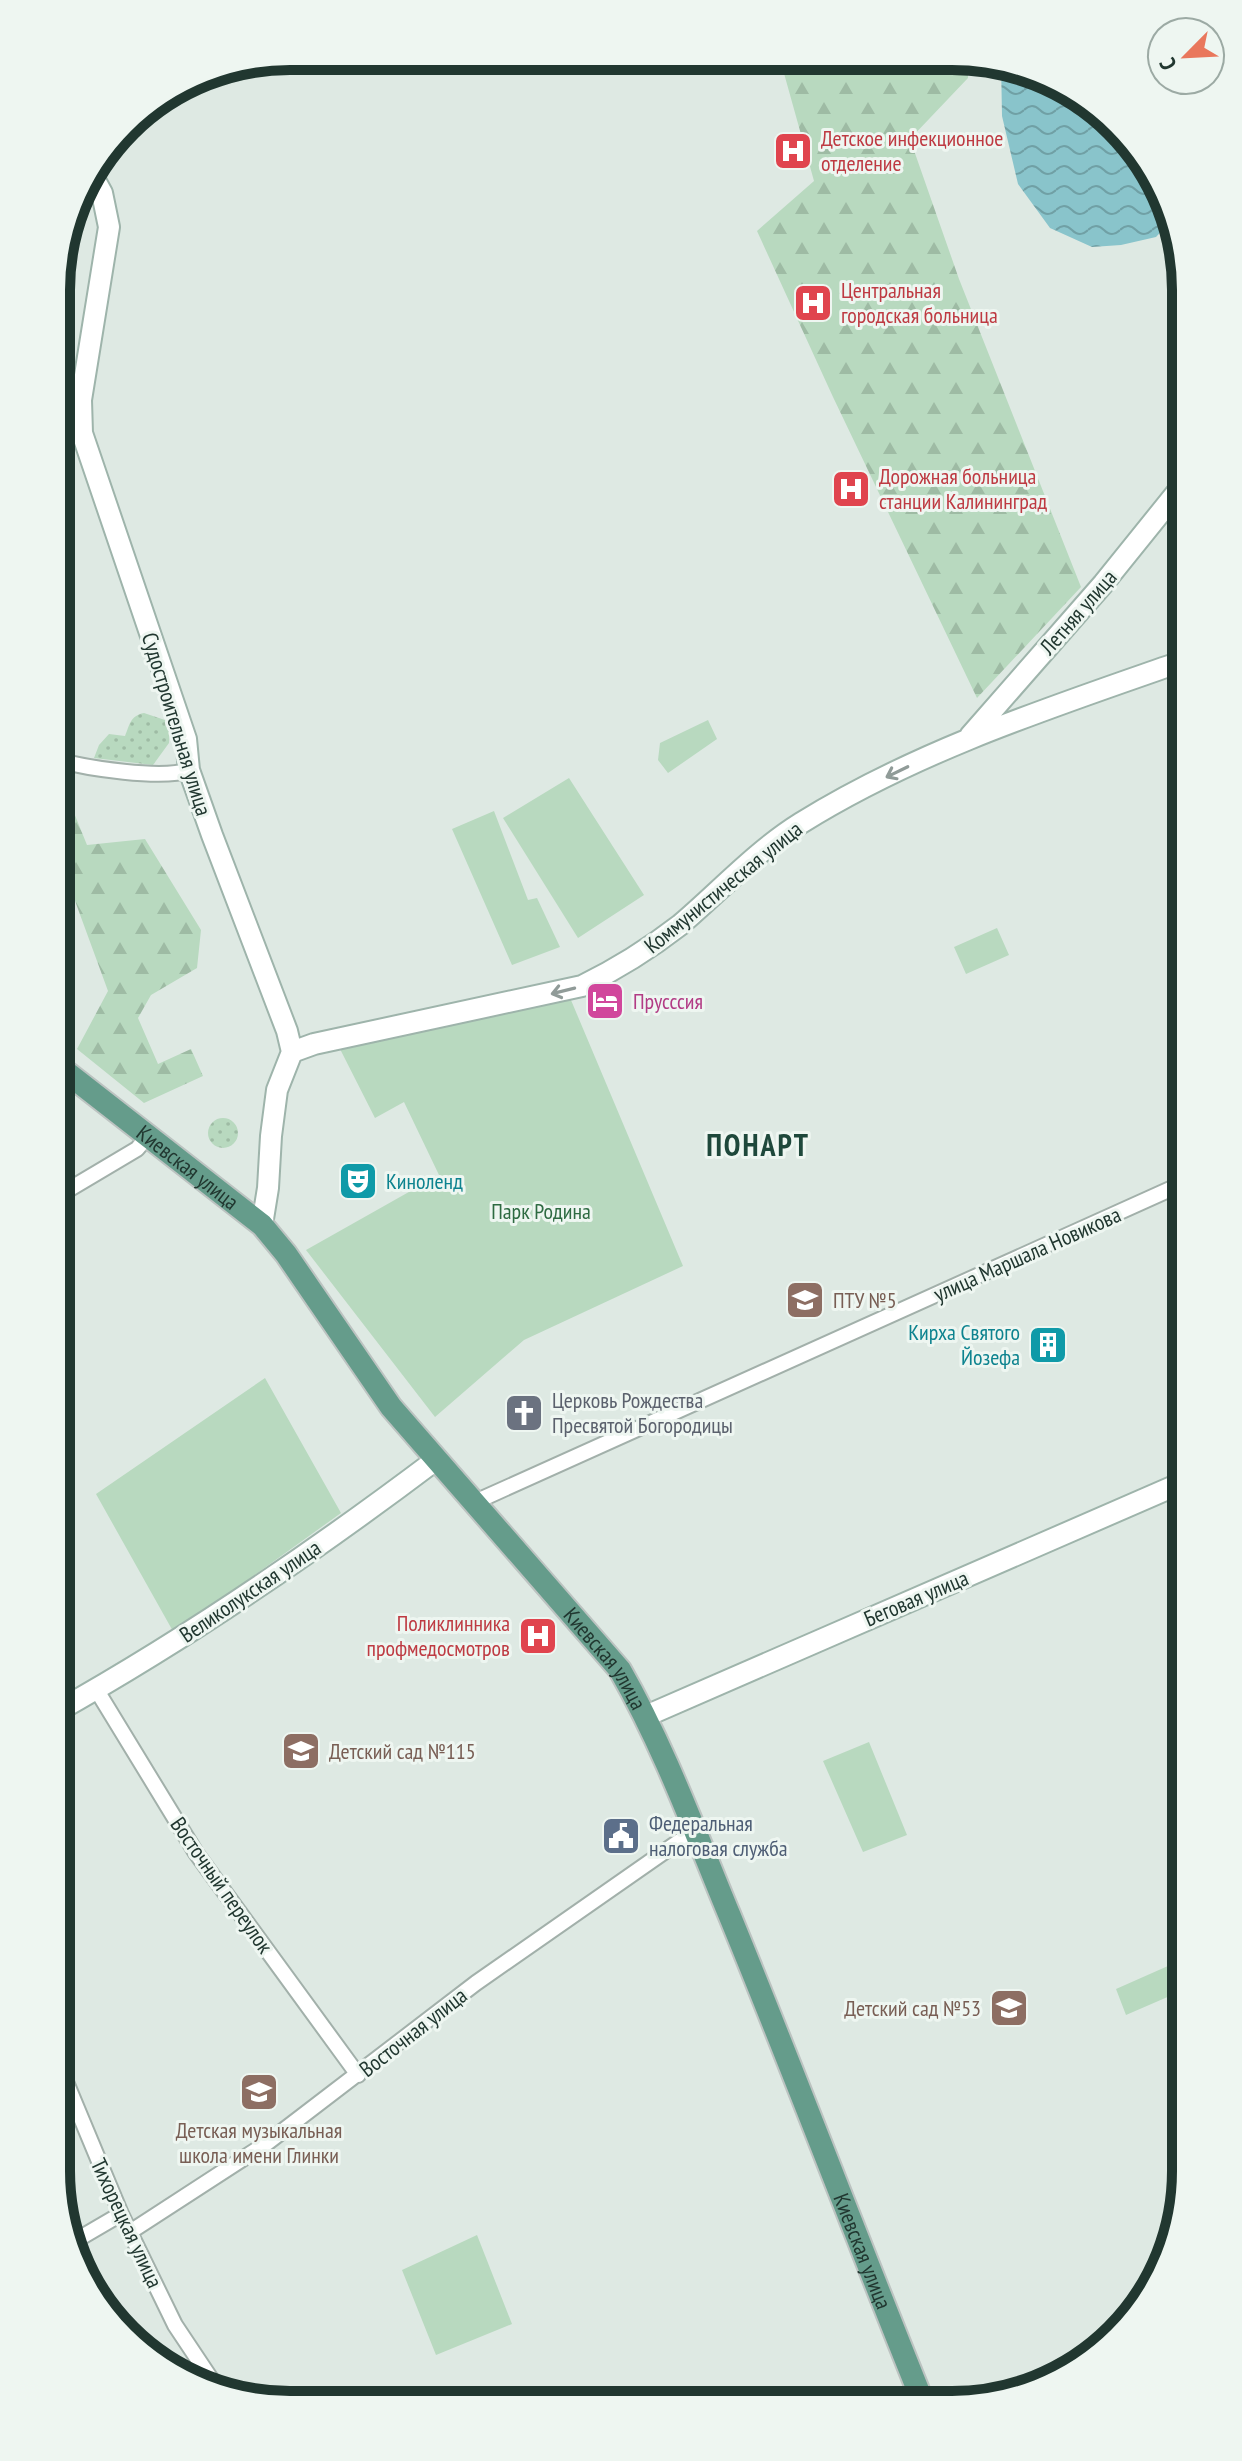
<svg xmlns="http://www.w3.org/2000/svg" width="1242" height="2461" font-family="'PT Sans Narrow',sans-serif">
	<defs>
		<pattern id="grass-dots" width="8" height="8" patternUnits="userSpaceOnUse" patternTransform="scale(2)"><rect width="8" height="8" fill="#b8d9bf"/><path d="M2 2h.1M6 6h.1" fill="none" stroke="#9ebba4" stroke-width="1.8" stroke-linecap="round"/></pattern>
		<pattern id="forest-firs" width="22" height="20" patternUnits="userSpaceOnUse" patternTransform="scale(2)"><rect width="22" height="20" fill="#b8d9bf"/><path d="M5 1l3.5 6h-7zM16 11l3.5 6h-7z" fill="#9ebba4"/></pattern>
		<pattern id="water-waves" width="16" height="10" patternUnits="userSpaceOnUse" patternTransform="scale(2)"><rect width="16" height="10" fill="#89c4cb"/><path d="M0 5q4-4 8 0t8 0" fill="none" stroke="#70a0a5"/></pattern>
	</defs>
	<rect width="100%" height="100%" fill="#dee9e3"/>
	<path fill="url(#grass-dots)" d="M144,713l21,7 5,7 -1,16 -16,22 -59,-7 5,-13 10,-11 16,2c5,-12 5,-20 19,-23z
		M208 1133a15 15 0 1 1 30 0a15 15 0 1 1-30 0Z"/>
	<path fill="url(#forest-firs)" d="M780,59l188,1v18l-58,61 49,140 122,308 -104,111 -144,-301 -76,-166 57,-50z
		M57,801l13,2 17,42 58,-6 56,91 -4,38 -46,27 -13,23 20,46 33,-15 12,27 -59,27 -67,-54 31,-58 -41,-112 -10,-5z"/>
	<path fill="#b8d9bf" d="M708,720l9,19 -49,34 -10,-13 2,-17z
		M569,778l75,117 -66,43 -75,-120z
		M494,811l34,89 9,-2 23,49 -48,18 -60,-136z
		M997,928l12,27 -43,19 -12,-27z
		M568,993l115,273 -159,74 -89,77 -129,-167 133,-75 -35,-73 -29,16 -35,-69z
		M265,1378l76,135 -167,120 -78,-139z
		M869,1742l38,93 -44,17 -40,-91z
		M1186,1880v46l-18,-37z
		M1186,1958v31l-60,26 -10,-26z
		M477,2235l35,89 -76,31 -34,-85z"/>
	<path fill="url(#water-waves)" d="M1001,62l105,52 68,101v3l-18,19 -35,8 -29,2 -42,-19 -32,-44 -16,-68z
		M184,84l-10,16 -47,33 -5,-1 14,-18z"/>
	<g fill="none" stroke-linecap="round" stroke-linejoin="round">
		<g stroke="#a2b0aa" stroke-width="18">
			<path id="street" d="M57,760c29,8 105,20 132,10
				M57,1204l11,-14 69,-41 11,-13
				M475,1502l711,-320
				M96,1689l100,164 162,222
				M56,2058l65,156 54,111 38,57
				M130,2232l137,-89 209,-160 218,-152
				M68,2245l53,-31
				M879,2405l39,-15"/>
		</g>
		<g stroke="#9eb4ab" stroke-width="24">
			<path id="secondary" d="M91,173l11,20 7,34 -28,173 1,33 104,306 3,31 23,65 75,196 5,21 -15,38 -6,46 -3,52 -6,37
				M970,736l133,-152 83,-103
				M292,1052l22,-8 268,-58c35,-17 67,-37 98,-61 40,-34 76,-74 121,-102 119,-74 254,-117 385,-163
				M56,1712c134,-75 259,-161 381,-253
				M646,1716l540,-235"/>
		</g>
		<g stroke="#bcc3c1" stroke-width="26">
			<g id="primary">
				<path id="s1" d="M57,1065l205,160 24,29 105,153 229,263c44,77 75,162 109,244 67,163 129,328 195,491"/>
			</g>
		</g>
		<use href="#street" stroke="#fff" stroke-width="14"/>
		<use href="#secondary" stroke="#fff" stroke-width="20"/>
		<use href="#primary" stroke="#659c8b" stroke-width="22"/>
	</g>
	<defs><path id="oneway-shaft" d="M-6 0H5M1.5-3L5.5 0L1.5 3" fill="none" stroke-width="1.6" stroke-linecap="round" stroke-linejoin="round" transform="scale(2)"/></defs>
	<g stroke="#909b98">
		<use href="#oneway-shaft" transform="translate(897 772) rotate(154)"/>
		<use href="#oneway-shaft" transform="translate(563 991) rotate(166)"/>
	</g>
	<defs>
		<g id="hospital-square" transform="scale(2)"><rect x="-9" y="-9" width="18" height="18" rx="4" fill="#e0444e" stroke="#eef6f1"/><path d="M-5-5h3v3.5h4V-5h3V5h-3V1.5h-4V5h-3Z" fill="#fff"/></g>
		<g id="hotel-square" transform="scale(2)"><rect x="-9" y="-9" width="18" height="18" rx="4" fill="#d1479c" stroke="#eef6f1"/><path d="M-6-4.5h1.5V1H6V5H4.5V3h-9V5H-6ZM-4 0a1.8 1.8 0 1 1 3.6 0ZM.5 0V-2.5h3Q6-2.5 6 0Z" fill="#fff"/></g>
		<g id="theatre-square" transform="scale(2)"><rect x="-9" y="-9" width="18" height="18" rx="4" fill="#0f9aa8" stroke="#eef6f1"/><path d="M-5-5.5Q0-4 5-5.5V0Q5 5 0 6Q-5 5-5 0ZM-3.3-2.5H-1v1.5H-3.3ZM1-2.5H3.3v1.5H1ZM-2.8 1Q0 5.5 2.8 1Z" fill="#fff"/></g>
		<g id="university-square" transform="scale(2)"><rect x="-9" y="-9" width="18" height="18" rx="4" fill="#8d6e63" stroke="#eef6f1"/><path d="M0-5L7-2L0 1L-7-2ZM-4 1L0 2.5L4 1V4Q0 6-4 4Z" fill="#fff"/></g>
		<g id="building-square" transform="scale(2)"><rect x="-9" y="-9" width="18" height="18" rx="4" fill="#0f9aa8" stroke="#eef6f1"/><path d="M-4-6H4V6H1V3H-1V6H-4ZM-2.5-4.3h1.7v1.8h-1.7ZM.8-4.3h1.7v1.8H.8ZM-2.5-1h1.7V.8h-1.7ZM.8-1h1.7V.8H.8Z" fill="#fff"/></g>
		<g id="church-square" transform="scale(2)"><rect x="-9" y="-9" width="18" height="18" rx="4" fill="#6b7280" stroke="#eef6f1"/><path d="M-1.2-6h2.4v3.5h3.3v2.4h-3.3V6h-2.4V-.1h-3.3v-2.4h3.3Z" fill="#fff"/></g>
		<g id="school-square" transform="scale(2)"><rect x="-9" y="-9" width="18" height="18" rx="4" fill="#8d6e63" stroke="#eef6f1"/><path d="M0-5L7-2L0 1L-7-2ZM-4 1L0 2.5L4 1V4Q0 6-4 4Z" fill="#fff"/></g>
		<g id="civic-square" transform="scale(2)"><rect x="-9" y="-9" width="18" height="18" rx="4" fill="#5c6f8a" stroke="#eef6f1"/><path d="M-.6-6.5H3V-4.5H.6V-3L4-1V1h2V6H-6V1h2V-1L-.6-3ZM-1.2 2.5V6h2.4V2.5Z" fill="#fff"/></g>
	</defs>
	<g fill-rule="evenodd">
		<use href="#hospital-square" x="793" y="151"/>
		<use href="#hospital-square" x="813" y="303"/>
		<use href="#hospital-square" x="851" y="489"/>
		<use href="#hotel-square" x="605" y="1001"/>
		<use href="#theatre-square" x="358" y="1181"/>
		<use href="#university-square" x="805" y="1300"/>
		<use href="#building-square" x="1048" y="1345"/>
		<use href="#church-square" x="524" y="1413"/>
		<use href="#hospital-square" x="538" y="1636"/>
		<use href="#school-square" x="301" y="1751"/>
		<use href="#civic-square" x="621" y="1836"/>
		<use href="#school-square" x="1009" y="2008"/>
		<use href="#school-square" x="259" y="2092"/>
	</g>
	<g text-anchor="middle" stroke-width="6" stroke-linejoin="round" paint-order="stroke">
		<g font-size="22" fill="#be3a42" stroke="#eef6f1" text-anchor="start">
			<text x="821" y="146">Детское инфекционное<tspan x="821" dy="25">отделение</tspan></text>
			<text x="841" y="298">Центральная<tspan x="841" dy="25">городская больница</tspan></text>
			<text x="879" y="484">Дорожная больница<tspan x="879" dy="25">станции Калининград</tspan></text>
			<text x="510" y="1631" text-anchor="end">Поликлинника<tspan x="510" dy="25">профмедосмотров</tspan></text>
		</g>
		<g font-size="22" fill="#213730" stroke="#eef6f1">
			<text transform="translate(1078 612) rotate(-49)" y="8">Летняя улица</text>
			<text transform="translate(177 724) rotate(73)" y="8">Судостроительная улица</text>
			<text transform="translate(723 887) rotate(-39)" y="8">Коммунистическая улица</text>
			<text dy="8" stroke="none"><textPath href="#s1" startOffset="166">Киевская улица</textPath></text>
			<text transform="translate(1027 1254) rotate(-24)" y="8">улица Маршала Новикова</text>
			<text transform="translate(250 1591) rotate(-34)" y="8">Великолукская улица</text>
			<text transform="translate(916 1598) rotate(-23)" y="8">Беговая улица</text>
			<text dy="8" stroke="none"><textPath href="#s1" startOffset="814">Киевская улица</textPath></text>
			<text transform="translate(222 1885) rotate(55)" y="8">Восточный переулок</text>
			<text transform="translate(413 2032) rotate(-38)" y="8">Восточная улица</text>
			<text transform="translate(127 2223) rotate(65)" y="8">Тихорецкая улица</text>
			<text dy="8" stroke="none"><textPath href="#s1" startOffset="1462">Киевская улица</textPath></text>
		</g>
		<g font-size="22" fill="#b23c85" stroke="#eef6f1" text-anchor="start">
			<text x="633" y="1009">Прусссия</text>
		</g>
		<g font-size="22" fill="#0d838f" stroke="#eef6f1" text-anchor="start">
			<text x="386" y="1189">Киноленд</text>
			<text x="1020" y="1340" text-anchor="end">Кирха Святого<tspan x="1020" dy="25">Йозефа</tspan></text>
		</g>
		<g font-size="22" fill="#2e6b42" stroke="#eef6f1">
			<text x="541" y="1219">Парк Родина</text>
		</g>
		<g font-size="22" fill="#785e54" stroke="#eef6f1" text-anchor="start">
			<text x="833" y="1308">ПТУ №5</text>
			<text x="329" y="1759">Детский сад №115</text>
			<text x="981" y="2016" text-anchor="end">Детский сад №53</text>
			<text x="259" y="2138" text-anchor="middle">Детская музыкальная<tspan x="259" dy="25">школа имени Глинки</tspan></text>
		</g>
		<g font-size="22" fill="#5b616d" stroke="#eef6f1" text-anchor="start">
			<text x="552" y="1408">Церковь Рождества<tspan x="552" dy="25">Пресвятой Богородицы</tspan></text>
		</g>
		<g font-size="22" fill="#4e5e75" stroke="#eef6f1" text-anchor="start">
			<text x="649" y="1831">Федеральная<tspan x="649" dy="25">налоговая служба</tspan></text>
		</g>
		<g font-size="30" font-weight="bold" letter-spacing="2" fill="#1e483b" stroke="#eef6f1">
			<text x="758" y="1156">ПОНАРТ</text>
		</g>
	</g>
	<path d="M0 0H1242V2461H0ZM290 70H952A220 220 0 0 1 1172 290V2171A220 220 0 0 1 952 2391H290A220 220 0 0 1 70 2171V290A220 220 0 0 1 290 70Z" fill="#eef6f1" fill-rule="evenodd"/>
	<path fill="none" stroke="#213730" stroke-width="10" d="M290 70H952A220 220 0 0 1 1172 290V2171A220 220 0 0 1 952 2391H290A220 220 0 0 1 70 2171V290A220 220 0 0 1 290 70Z"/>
	<g transform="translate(1186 56) rotate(246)"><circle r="38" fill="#eef6f1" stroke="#9caaa4" stroke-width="2"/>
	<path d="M0-6L14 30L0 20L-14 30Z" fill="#e9775c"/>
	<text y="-12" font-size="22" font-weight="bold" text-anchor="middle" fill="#213730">С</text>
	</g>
</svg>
